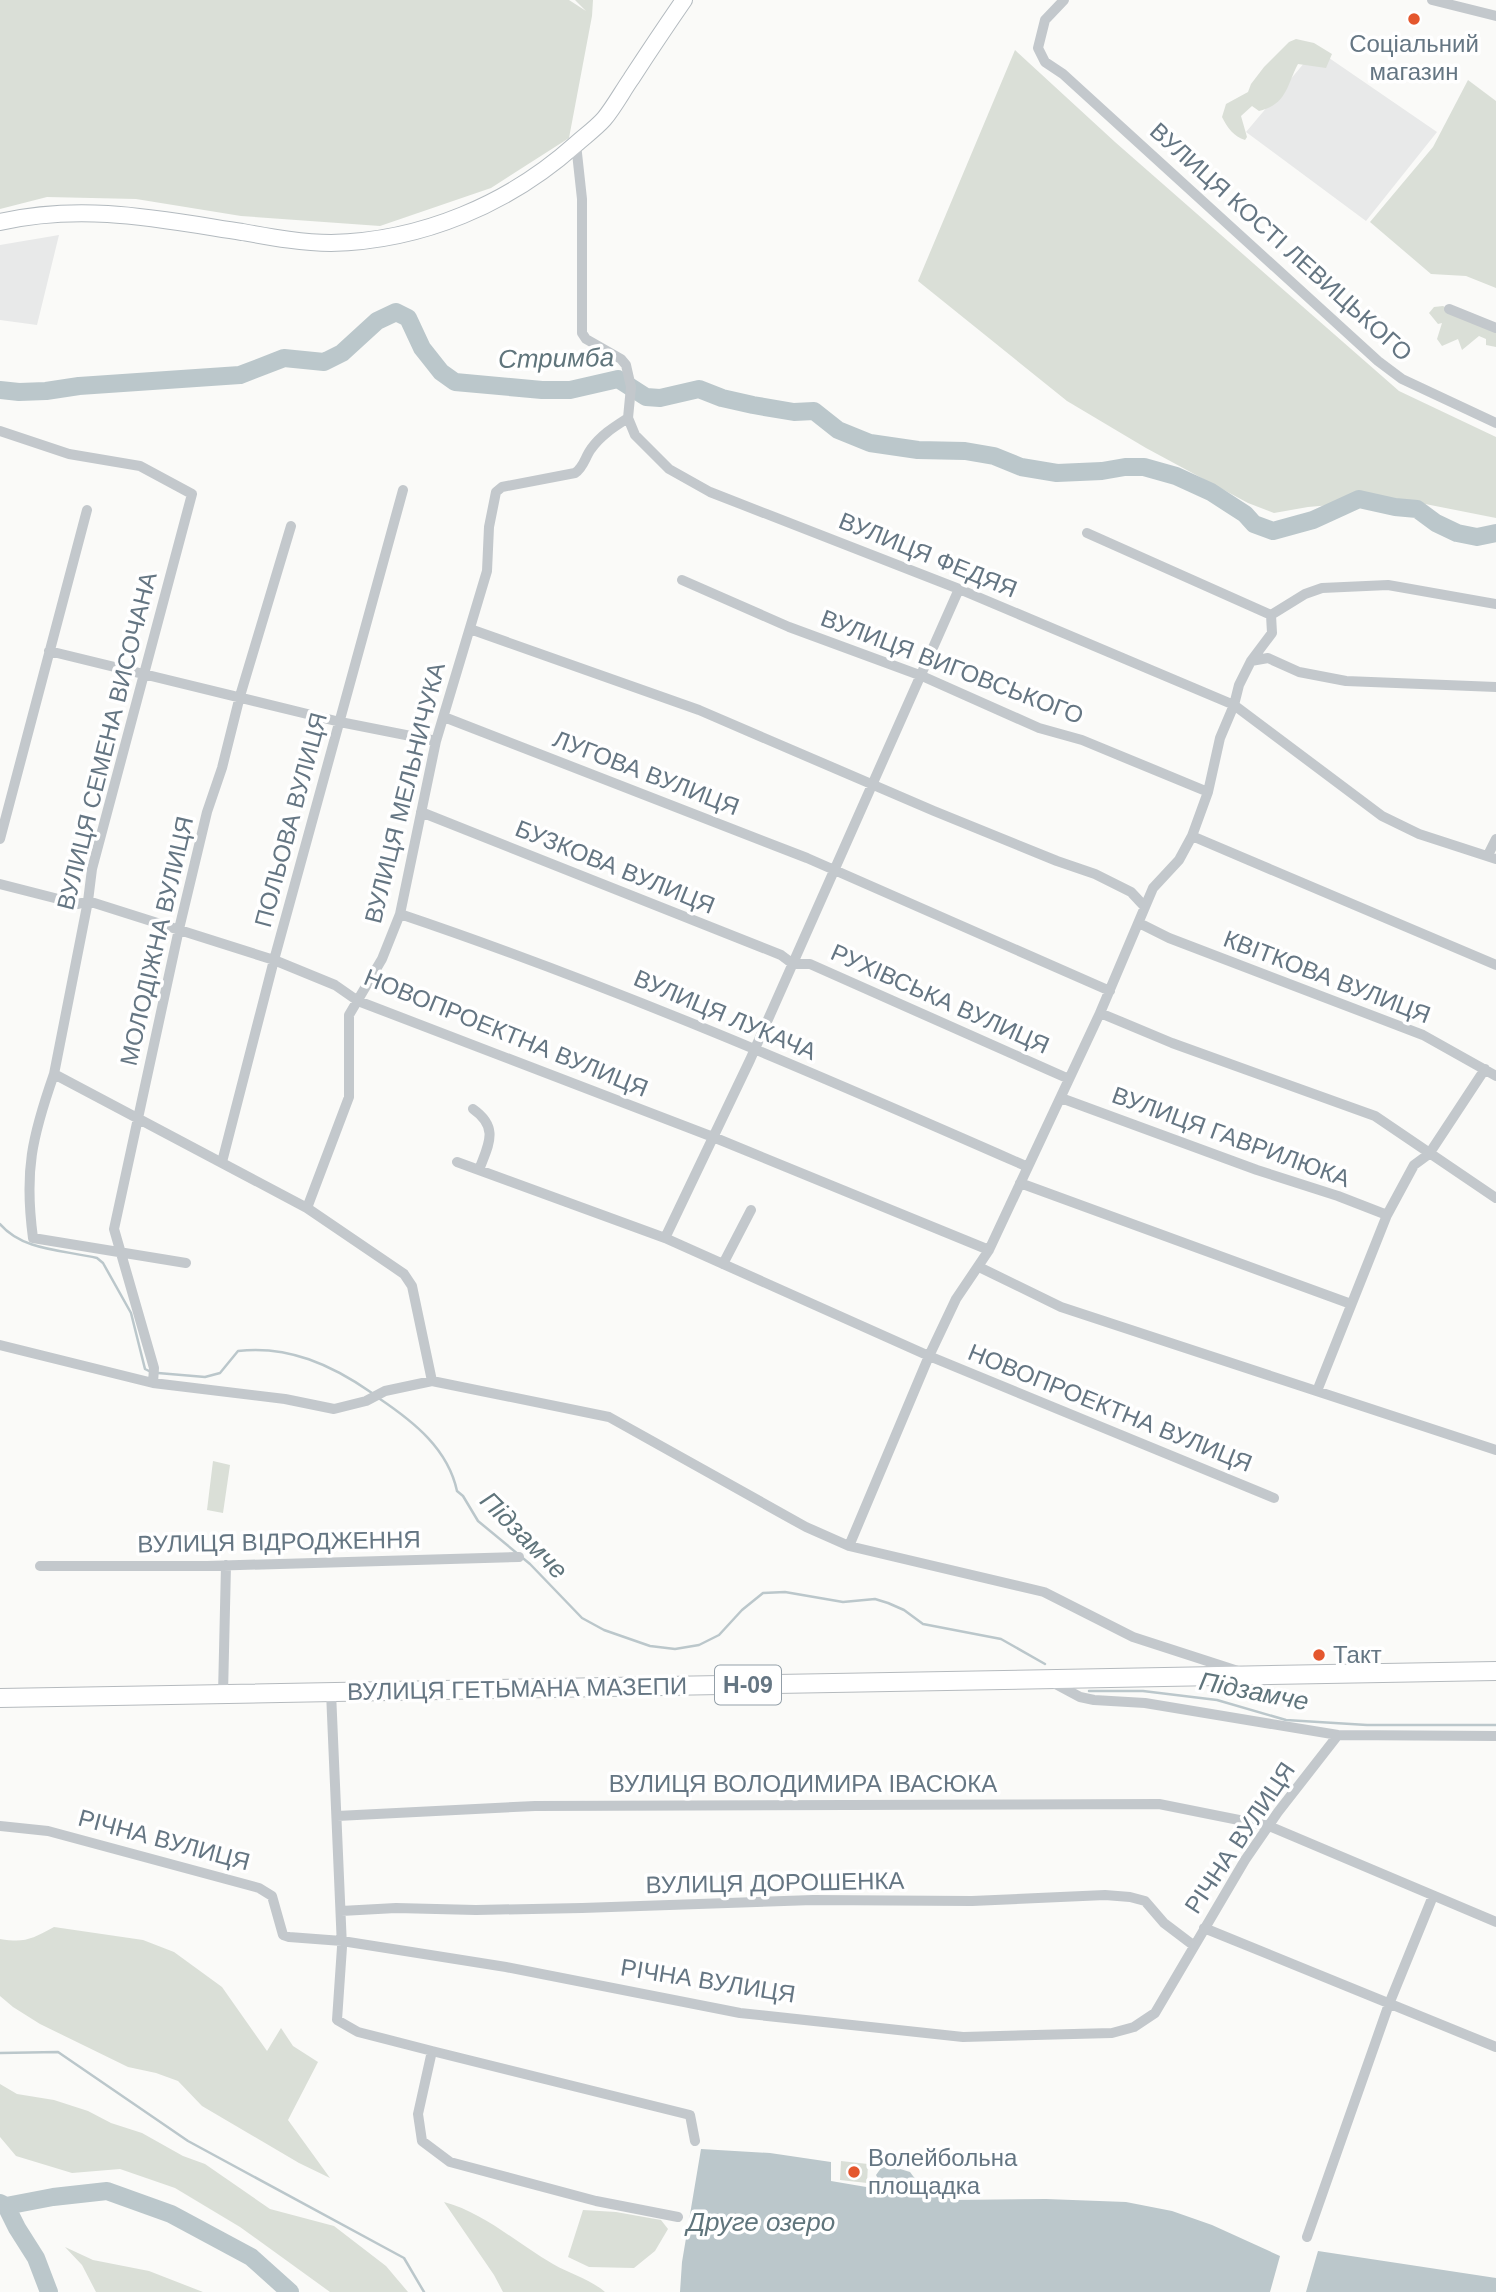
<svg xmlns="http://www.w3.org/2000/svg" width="1496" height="2292" font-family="Helvetica,sans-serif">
	<rect width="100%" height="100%" fill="#fafaf8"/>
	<path fill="#e8e9e9" d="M1316,49l121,83 -71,89 -120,-89z
		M59,235l-22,90 -37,-5v-75z"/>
	<path fill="#dadfd7" d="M0,0h569l17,11 -11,-11h18l-1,16 -23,122 -78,50 -111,38 -139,-10 -105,-17 -89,-2 -47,12z
		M1296,39l18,4 18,11 -6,14 -28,-4c-12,23 -11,40 -39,47l-7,-5 -11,10 6,21 -2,3c-11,-3 -18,-13 -23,-23l4,-13 22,-12 3,-8 13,-17 25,-25z
		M1015,50l100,92 284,249 97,46v81l-96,-19 -92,8 -34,6 -26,-10 -102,-55 -79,-47 -149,-120z
		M1468,80l28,21v187l-30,-12 -35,-2 -61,-52 63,-75z
		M1443,306l53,24v17l-10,-2v-6l-7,-3 -17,14 -4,-11 -16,7 -5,-7 5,-16 -4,1 -9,-11 5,-6z
		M213,1461l17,4 -7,48 -16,-3z
		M54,1927l89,13 31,12 48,35 45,64 14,-23 12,18 25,16 -30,58 42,58 -31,-15 -97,-57 -24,-25 -22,-8 -28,-6 -88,-43 -27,-17 -13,-11v-57c26,4 31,0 54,-12z
		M0,2084l17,10 37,6 34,11 23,12 31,10 41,23 22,8 65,45 64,17 52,40 22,26h-78l-90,-65 -65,-39 -55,-19 -48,4 -56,-17 -16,-19z
		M841,2161l27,3 -1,19 -27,-3z
		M444,2202c41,11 72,41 109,62 17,10 37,15 52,28h-102l-9,-17z
		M583,2210l33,2 45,8 7,9 -13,22 -21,17 -45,-1 -21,-10z
		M65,2247l28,13 56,11 54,21h-107l-14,-27z"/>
	<path fill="#bbc7cb" d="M701,2149l69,4 61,9v19l53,9 -8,-15 8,-11 26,8 12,16 32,12 92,-1 80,3 46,9 40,14 68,31 -10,36h-590l2,-30z
		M1318,2251l178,27v14h-190z"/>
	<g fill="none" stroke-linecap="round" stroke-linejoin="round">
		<path stroke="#bbc7cb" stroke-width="2.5" d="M0,1224c23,27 64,26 97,34l6,5 28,50 14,56 6,3
			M158,1373l47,4 15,-4 18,-22c50,-6 94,14 134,42
			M380,1399c34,23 68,50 77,92l6,5 15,25 52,43 52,54 22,12 46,16 25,3 24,-4 20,-10 23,-25 21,-17 22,-1 58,10 32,-3 13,4 16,7 19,14 78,15 44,25
			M1089,1691h54l74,9 69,20 81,5h129
			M0,2053l58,-1 130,89 216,117 20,34"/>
		<path stroke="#bbc7cb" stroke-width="18" d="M0,390l19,2 27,-1 33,-5 161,-11 44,-17 40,4 18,-9 35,-32 19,-9 12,6 14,30 19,24 14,10 87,8h28l48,-11 28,18 14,1 39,-9 23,9 31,7 41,7 20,-1 24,19 32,13 48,7 47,1 29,5 27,11 36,6 45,-2 23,-4h19l32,9 35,16 34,22 9,10 19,7 40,-11 46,-21 36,8 22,2 19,14 21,10 20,4 19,-4
			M0,2203l6,3 47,-9 54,-6 64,23 80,43 39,35
			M6,2206l11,22 19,30 13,34"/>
		<g stroke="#b3babf" stroke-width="18">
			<path id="secondary" d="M0,222c84,-19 158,-3 242,10 28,5 60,11 89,11 91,-2 178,-39 245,-99 9,-8 20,-16 28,-25 10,-12 18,-27 27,-40 17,-26 35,-53 53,-79"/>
		</g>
		<g stroke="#b5babe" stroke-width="20">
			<path id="primary" d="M0,1698l1496,-27"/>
		</g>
		<path stroke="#c3c8cc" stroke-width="10" d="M1064,0l-19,20 -7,28 7,14 18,12 315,287 24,18 94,44
			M1432,0l64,16
			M576,144l6,55v134l4,6 35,20 5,6 5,22 -3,31 7,17 34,34 41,23 249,97 275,116 148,111 37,18 77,25
			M1449,309l47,19
			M0,431l69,23 71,12 52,28 -100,375 -4,32 -34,173 253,134 97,66 8,12 20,95
			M682,580l107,47 133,49 117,52 43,12 126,52
			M1271,615l34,-21 17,-6 66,-3 108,19
			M470,629l229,81 235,101 123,50 38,13 36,18 14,15
			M49,651l291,71 96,19
			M1251,661l17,-3 31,14 47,9 150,6
			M444,717l363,141 303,133
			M421,812l360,143 12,9h17l259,115
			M1192,836l304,129
			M0,839l87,-329
			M1488,855l8,-16
			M0,884l78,20 10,-3 186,59 61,25 23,16 355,136 276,113
			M400,914c214,72 421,162 628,253
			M1139,923l30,15 254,97 73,41
			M1100,1013l72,30 203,73 121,82
			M54,1074c-22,63 -30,97 -21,164l153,25
			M1061,1098l196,72 81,26 49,19
			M473,1109c27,19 15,36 6,61
			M222,1162l52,-202 129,-470
			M457,1162l208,76 264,118 345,142
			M1020,1183l331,121
			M307,1208l42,-111v-82l33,-56 18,-45 36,-173 51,-170 2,-44 7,-35 6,-5 73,-14c9,-6 10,-16 16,-24 10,-14 23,-22 37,-31
			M665,1238l85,-178 209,-471
			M723,1264l28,-54
			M979,1267l82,40 435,143
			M0,1345l153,38 132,16 49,10 32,-8 19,-10 47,-10 177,36 197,110 43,19 195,46 89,45 105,34
			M153,1383l1,-15 -40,-139 65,-300 28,-117 15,-44 18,-72 51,-170
			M1317,1391l70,-176 27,-50 15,-11 56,-85
			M849,1546l80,-190 27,-57 33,-49 111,-237 53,-125 26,-28 13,-24 16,-44 12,-54 14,-33 5,-20 12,-24 21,-28 -1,-18 -184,-82
			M40,1566h167l312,-9
			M1052,1682l28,15 14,3 51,3 193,32 158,1
			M331,1692l11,255 -5,73 21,12 74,19 -14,63 4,27 28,21 146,39 82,16
			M223,1694l3,-129
			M337,1816l198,-10 624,-2 110,22 227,96
			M0,1826l48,5 211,57 13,8 11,39 6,2 53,4 164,26 234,46 223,24 149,-4 22,-6 21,-14 90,-153 33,-48 60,-77
			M341,1911l55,-3 80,2 106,-2 231,-8 159,1 133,-6 25,2 15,4 19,22 29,22
			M1204,1928l292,119
			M432,2051l258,64 5,26
			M1307,2237l82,-233 44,-108"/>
		<use href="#secondary" stroke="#fff" stroke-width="16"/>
		<use href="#primary" stroke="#fff" stroke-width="18"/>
	</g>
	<g fill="#e4572e" stroke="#fff" stroke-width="2.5">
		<circle cx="1414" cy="19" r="7"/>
		<circle cx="1319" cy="1655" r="7"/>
		<circle cx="854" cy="2172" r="7"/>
	</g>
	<g text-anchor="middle" stroke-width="7" stroke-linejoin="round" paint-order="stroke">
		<rect fill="#fff" stroke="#939fa8" stroke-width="2" x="715" y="1665.5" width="66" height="39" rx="5"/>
		<g font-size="23" font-weight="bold" fill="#657683">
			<text x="748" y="1693">Н-09</text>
		</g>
		<g font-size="24" fill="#657683" stroke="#fff" text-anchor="start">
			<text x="1414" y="52" text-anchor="middle">Соціальний<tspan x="1414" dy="28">магазин</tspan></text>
			<text x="1333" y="1663">Такт</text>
			<text x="868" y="2166">Волейбольна<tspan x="868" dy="28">площадка</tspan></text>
		</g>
		<g font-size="24" fill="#657683" stroke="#fff">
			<text transform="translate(1281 242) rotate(42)" y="8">ВУЛИЦЯ КОСТІ ЛЕВИЦЬКОГО</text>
			<text transform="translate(928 555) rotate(22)" y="8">ВУЛИЦЯ ФЕДЯЯ</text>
			<text transform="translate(952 667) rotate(21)" y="8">ВУЛИЦЯ ВИГОВСЬКОГО</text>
			<text transform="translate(107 741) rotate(-76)" y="8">ВУЛИЦЯ СЕМЕНА ВИСОЧАНА</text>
			<text transform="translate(646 773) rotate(21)" y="8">ЛУГОВА ВУЛИЦЯ</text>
			<text transform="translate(405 793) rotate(-76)" y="8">ВУЛИЦЯ МЕЛЬНИЧУКА</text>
			<text transform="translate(291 820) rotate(-75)" y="8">ПОЛЬОВА ВУЛИЦЯ</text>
			<text transform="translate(615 867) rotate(22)" y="8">БУЗКОВА ВУЛИЦЯ</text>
			<text transform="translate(157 941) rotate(-77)" y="8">МОЛОДІЖНА ВУЛИЦЯ</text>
			<text transform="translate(1327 977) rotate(21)" y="8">КВІТКОВА ВУЛИЦЯ</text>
			<text transform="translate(940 999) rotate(24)" y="8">РУХІВСЬКА ВУЛИЦЯ</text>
			<text transform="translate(725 1015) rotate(23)" y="8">ВУЛИЦЯ ЛУКАЧА</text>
			<text transform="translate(506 1033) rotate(22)" y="8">НОВОПРОЕКТНА ВУЛИЦЯ</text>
			<text transform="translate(1231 1137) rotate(20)" y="8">ВУЛИЦЯ ГАВРИЛЮКА</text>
			<text transform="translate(1110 1408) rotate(22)" y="8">НОВОПРОЕКТНА ВУЛИЦЯ</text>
			<text transform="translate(279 1542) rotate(-1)" y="8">ВУЛИЦЯ ВІДРОДЖЕННЯ</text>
			<text transform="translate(517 1689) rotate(-1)" y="8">ВУЛИЦЯ ГЕТЬМАНА МАЗЕПИ</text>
			<text x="803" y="1792">ВУЛИЦЯ ВОЛОДИМИРА ІВАСЮКА</text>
			<text transform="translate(1240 1838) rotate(-56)" y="8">РІЧНА ВУЛИЦЯ</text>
			<text transform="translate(164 1840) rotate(15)" y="8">РІЧНА ВУЛИЦЯ</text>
			<text transform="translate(775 1883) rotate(-1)" y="8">ВУЛИЦЯ ДОРОШЕНКА</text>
			<text transform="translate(708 1981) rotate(9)" y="8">РІЧНА ВУЛИЦЯ</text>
		</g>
		<g font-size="26" font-style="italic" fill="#60757c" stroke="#fff">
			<text transform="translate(556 358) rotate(-1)" y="9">Стримба</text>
			<text transform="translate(524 1535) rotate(45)" y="9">Підзамче</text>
			<text transform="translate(1254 1691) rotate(11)" y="9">Підзамче</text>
			<text x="761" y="2231">Друге озеро</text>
		</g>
	</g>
</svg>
